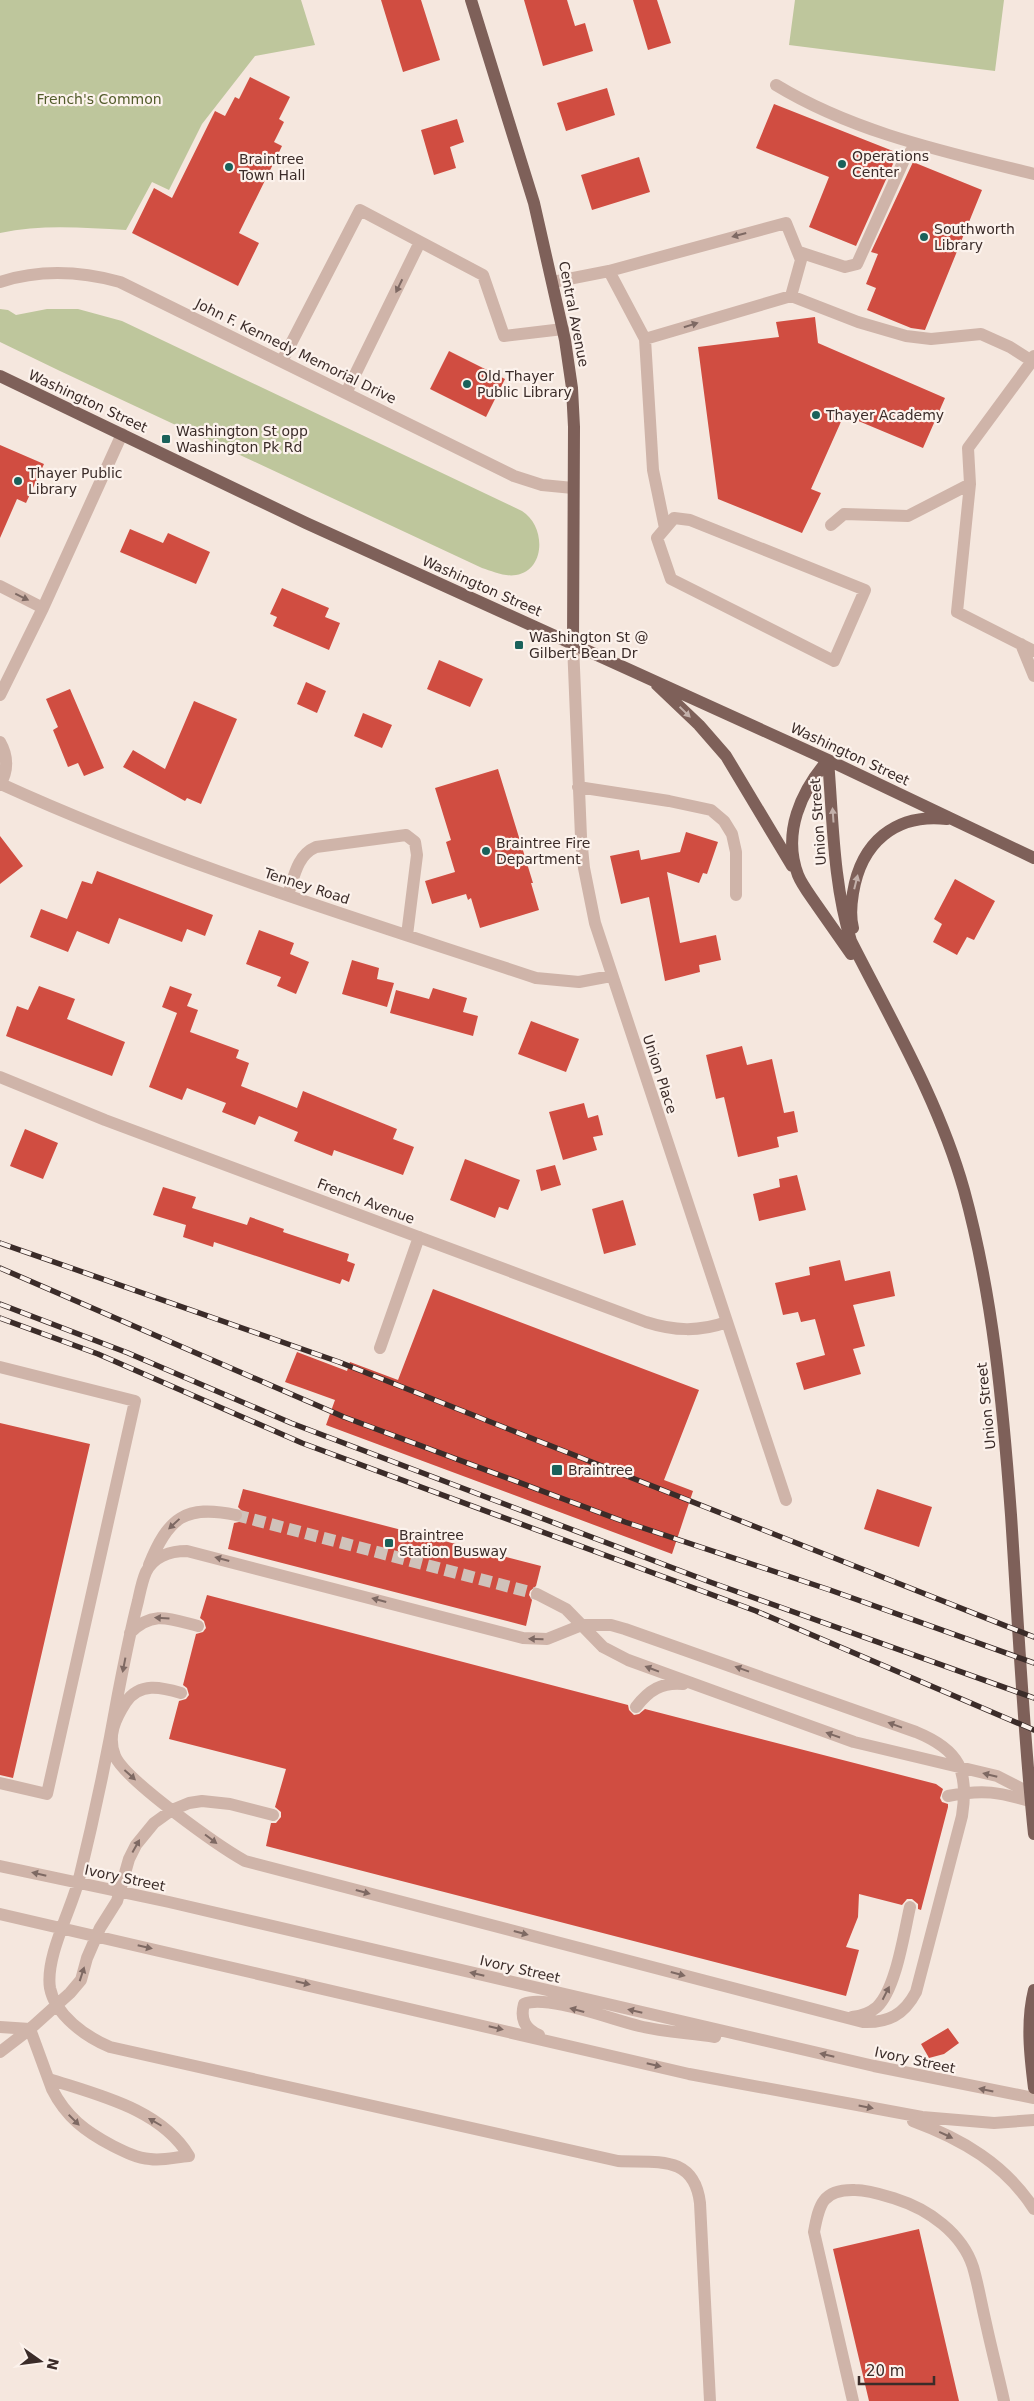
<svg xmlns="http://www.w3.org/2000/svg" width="1034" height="2401" font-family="'DejaVu Sans',sans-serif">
	<rect width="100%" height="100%" fill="#f5e7de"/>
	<path fill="#bec69c" d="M0,0h301l14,45 -60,11 -53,68 -33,66 -17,-8 -26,48c-42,-2 -84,-6 -126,3z
		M795,0h209l-9,71 -206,-26z
		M0,309l8,1 8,5 31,-6h31l44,12 400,190c24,15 24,59 -6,64 -12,2 -24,-4 -34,-7l-422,-197 -60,-29z"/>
	<path fill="#d04d41" d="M381,0h40l19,60 -37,12z
		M524,0h43l8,26 10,-3 8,28 -50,15z
		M633,0h24l14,43 -23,7z
		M250,77l40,20 -11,22 5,3 -10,20 8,4 -43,87 20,10 -21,43 -106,-53 22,-45 18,10 43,-87 10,5 10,-19 4,2z
		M607,88l8,27 -49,16 -9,-28z
		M774,104l119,47 -1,2 5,2 -41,91 -47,-19 20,-50 -73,-29z
		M457,119l7,23 -14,5 6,21 -22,7 -13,-45z
		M639,157l11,35 -58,18 -11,-35z
		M913,162l69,28 -57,140 -14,-2 -44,-18 9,-22 -10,-4 12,-30 -7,-2z
		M815,317l3,26 127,55 -22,50 -79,-33 -33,74 10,4 -19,40 -84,-34 -20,-152 81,-10 -3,-15z
		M449,351l56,28 -19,38 -56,-28z
		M0,445l44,19 -18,39 -9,-4 -17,39z
		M130,529l33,14 5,-10 42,19 -14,32 -76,-32z
		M282,588l47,20 -4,9 15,6 -11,27 -56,-24 4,-9 -7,-3z
		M439,660l44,19 -13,28 -43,-18z
		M306,682l20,9 -9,22 -20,-9z
		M70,689l34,79 -20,8 -6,-13 -10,4 -15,-37 5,-3 -12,-28z
		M194,701l43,18 -36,85 -14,-6 -2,3 -62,-34 10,-17 32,19z
		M363,713l29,12 -10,23 -28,-12z
		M498,769l35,114h-2l8,27 -59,18 -9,-30 -3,2 -2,-6 -34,10 -7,-23 30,-9 -9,-30 5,-2 -16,-52z
		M686,832l32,10 -11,32 -4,-1 -4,10 -32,-11 13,71 36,-8 5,25 -22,5 1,7 -35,9 -16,-84 -28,7 -11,-48 29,-6 2,10 39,-8z
		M0,836l23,30 -23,18z
		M97,871l116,44 -8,21 -18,-7 -5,13 -63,-24 -10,26 -32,-13 -9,21 -38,-15 11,-28 26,10 15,-38 10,3z
		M955,879l40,22 -21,39 -7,-3 -10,18 -24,-13 9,-18 -8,-5z
		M259,930l35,13 -4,11 19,8 -13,32 -19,-8 4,-9 -35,-13z
		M352,960l27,8 -2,11 17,4 -7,24 -45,-13z
		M39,986l36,13 -8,20 58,23 -13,34 -106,-40 11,-30 11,4z
		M170,986l22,8 -5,12 11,4 -8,22 49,18 -3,8 13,5 -8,23 56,22 6,-17 94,38 -4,10 21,8 -11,28 -69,-25 -2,6 -38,-15 4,-9 -39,-16 -4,9 -33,-13 4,-9 -39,-15 -5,12 -33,-13 28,-74 -15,-6z
		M433,988l34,10 -4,14 15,4 -5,20 -83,-23 6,-23 33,9z
		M531,1021l48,18 -13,33 -48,-18z
		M742,1046l5,19 25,-6 12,54 10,-2 4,21 -21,5 2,10 -41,10 -14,-60 -8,2 -10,-44z
		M584,1103l4,15 10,-3 5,20 -10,2 4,13 -34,10 -14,-48z
		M25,1129l33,14 -15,36 -33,-13z
		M465,1159l55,21 -12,30 -9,-3 -4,11 -45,-18z
		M555,1165l6,20 -20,6 -5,-21z
		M797,1175l9,35 -47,11 -6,-27 27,-7 -1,-8z
		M163,1187l33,10 -4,11 55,17 3,-8 34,12 -1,3 66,22 -2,7 8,3 -6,18 -7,-3 -2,5 -126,-42 -1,5 -30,-10 3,-12 -33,-10z
		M623,1200l13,45 -32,9 -12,-45z
		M840,1260l5,21 45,-10 5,25 -42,9 12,41 -12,3 8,25 -57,16 -8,-27 29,-8 -10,-36 -14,3 -3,-10 -15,3 -8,-32 35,-8 -1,-8z
		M433,1289l266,101 -35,90 29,11 -21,63 -346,-129 9,-25 -50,-18 12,-30 50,19 3,-9 48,18z
		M0,1423l90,21 -77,334 -13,-3z
		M243,1489l298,77 -5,20 -6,5 -1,4 3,5 -6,26 -298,-77 6,-26 5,-1 5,-5 -1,-5 -5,-5z
		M877,1489l55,18 -13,40 -55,-18z
		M207,1595l421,110 1,5 5,5 5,-1 6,-5 291,75 7,5 -3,9 2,4 6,2v3l-27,103 -3,-1v-5l-6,-5h-5l-5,6 -43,-11 -1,23 -12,30 13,3 -13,46 -580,-150 5,-23h5l5,-6v-5l-6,-5 11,-38 -117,-30 10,-38 7,-2 3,-4 -2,-7 -4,-3 13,-51 7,-2 3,-4 -2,-7 -4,-3z
		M948,2028l11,15 -15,11 -15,4 -8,-14z
		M919,2229l40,172h-90l-36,-152z"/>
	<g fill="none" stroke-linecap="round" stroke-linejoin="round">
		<path stroke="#d0c2ba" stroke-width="12" stroke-dasharray="12 6" stroke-linecap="butt" d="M236,1515l301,79"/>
		<path stroke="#cfb4a9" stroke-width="12" d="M776,85c79,48 170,67 258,89
			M799,252l46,15 12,-3 47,-104 12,-15
			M609,271l36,68 8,131 12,58
			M0,282c40,-13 80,-11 120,0l394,194 28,9 31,3
			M553,282l56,-11 177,-48 15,37 -10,36
			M645,339l146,-43 67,26 48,14 25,3 50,-5 29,13 22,14 2,-5
			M282,361l78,-151 123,65 21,61 59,-7
			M1034,362l-2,-1 -64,87 2,36 -13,128 77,39
			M346,393l74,-151
			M674,518l16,2 175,70 -31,71 -163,-82 -14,-41z
			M831,525l13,-11 64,2 62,-32
			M0,586l43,22
			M573,644l8,193 3,31 11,55 191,577
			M1021,644l13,32
			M0,695l43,-87 79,-174
			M0,742c8,14 8,29 0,43
			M1,784c173,79 355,134 535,194l43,4 32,-6
			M578,787l91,14 42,9 13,11 8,13 4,18v43
			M288,895c6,-18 9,-40 28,-48l90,-12 9,7 2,13 -10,80
			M0,1077l105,43 541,202c28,9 53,10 81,0
			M380,1348l39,-111
			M0,1367l135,34 -88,393 -47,-11
			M149,1565c19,-47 36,-61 87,-50
			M537,1594l29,15 37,38 25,13 226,82 143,34 37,19
			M130,1633c23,-23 40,-14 68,-7
			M181,1693c-20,-6 -41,-11 -55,9 -11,17 -19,34 -11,54 10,24 105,91 130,105l618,161c25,1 41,-7 53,-30l46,-176c7,-45 -2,-66 -46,-84l-291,-103 -14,-4h-29l-35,14 -24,-1 -336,-87c-16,0 -33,5 -41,21 -4,9 -6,20 -8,29 -8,31 -14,62 -20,93 -11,62 -24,124 -39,185 -7,29 -34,78 -29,109 5,27 36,49 60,59l508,114c38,2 76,-7 82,42l10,198
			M636,1707c13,-17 26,-25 47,-23
			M948,1796c35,-7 51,-4 85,6
			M0,1866l169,36 705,164 160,32
			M0,1914l689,160 233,43 72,6 40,-3
			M852,2017c9,-1 18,-4 25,-10 19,-18 27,-74 33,-100
			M0,2027l30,2
			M30,2029l22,60c14,28 34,43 61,57 12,6 24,12 37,13 13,2 26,-2 39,-3 -28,-47 -91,-61 -140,-77
			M539,2035c-14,-6 -19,-16 -15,-31 22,-10 89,16 115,22 25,6 51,7 76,11
			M0,2052l30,-23 40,-36 11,-13 6,-22 13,-30 17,-27 12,-42 7,-14 18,-22 18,-13 17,-7 13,-2 28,3 43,11
			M913,2121c49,18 92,43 121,88
			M853,2401l-39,-169c5,-28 9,-43 41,-42 14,0 28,5 41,9 32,10 66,34 77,68 5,17 8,35 12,52 6,28 13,55 19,82"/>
		<path stroke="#7e6059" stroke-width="12" d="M471,0l63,203 31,137 7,48 2,39 -1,217
			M0,376l306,147 522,237 206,98
			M657,685l42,40 27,31 66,110
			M828,760c5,60 5,123 23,181 41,81 88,160 113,249 29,106 39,216 47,325 7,106 12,213 23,319
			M828,760c-27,31 -46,73 -30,115 4,10 12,20 18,29 12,17 23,33 35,50
			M853,928c-3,-11 -2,-23 0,-35 8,-50 42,-80 94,-74
			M1034,1990c-8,32 -4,66 0,98"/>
		<g stroke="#3b2c29" stroke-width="5.5">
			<path id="rail" d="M0,1243l339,119 695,275
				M0,1268l344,149 281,105 205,68 204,73
				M0,1304l128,49 163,70 419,159 324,116
				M0,1318l98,36 204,89 454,168 278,119"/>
		</g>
		<use href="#rail" stroke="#fcf2ec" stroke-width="4" stroke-dasharray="11" stroke-linecap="butt"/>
	</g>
	<defs><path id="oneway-solid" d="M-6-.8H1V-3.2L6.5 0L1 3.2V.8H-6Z" transform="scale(1.25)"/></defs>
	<g fill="#7e6963">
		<use href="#oneway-solid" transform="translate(739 235) rotate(165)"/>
		<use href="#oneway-solid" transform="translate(399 286) rotate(116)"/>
		<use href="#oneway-solid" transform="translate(691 325) rotate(-17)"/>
		<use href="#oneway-solid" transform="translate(22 597) rotate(26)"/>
		<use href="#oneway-solid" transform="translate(174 1524) rotate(137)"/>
		<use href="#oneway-solid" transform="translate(222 1559) rotate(-165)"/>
		<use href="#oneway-solid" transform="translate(379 1600) rotate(-165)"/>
		<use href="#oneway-solid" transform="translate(162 1618) rotate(-176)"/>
		<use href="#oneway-solid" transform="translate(536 1639) rotate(-179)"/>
		<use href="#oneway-solid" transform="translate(124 1665) rotate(101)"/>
		<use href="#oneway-solid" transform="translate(652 1669) rotate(-159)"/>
		<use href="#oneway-solid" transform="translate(742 1669) rotate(-160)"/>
		<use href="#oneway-solid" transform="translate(895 1725) rotate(-160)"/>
		<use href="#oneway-solid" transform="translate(833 1735) rotate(-161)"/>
		<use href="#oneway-solid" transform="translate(130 1775) rotate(42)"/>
		<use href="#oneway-solid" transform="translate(990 1775) rotate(-166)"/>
		<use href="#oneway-solid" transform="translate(211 1839) rotate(37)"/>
		<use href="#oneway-solid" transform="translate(136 1846) rotate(-61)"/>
		<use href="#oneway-solid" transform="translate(39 1874) rotate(-167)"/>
		<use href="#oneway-solid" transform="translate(363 1892) rotate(15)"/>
		<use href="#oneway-solid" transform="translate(521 1933) rotate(15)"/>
		<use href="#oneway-solid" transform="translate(145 1947) rotate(13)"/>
		<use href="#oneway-solid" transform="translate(82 1974) rotate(-72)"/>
		<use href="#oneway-solid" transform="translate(477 1974) rotate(-167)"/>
		<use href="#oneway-solid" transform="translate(678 1974) rotate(15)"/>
		<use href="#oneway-solid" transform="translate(303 1983) rotate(13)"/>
		<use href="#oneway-solid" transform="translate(886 1993) rotate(-63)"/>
		<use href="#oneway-solid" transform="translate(577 2010) rotate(-165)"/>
		<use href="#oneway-solid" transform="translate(635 2011) rotate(-167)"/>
		<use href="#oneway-solid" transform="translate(496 2028) rotate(13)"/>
		<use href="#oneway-solid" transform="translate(827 2055) rotate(-167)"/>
		<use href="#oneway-solid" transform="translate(654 2065) rotate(13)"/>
		<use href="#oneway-solid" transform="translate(986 2090) rotate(-168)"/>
		<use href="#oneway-solid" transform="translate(866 2107) rotate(11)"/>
		<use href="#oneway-solid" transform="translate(74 2120) rotate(45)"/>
		<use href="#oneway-solid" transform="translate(155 2122) rotate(-150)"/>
		<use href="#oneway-solid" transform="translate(946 2135) rotate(25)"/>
	</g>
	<g fill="#c3b0aa">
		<use href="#oneway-solid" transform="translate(685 712) rotate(44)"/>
		<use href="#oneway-solid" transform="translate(833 815) rotate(-94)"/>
		<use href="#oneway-solid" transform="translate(856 882) rotate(-76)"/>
	</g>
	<g fill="#1a615a" stroke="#fcf2ec" stroke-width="2">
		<circle cx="842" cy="164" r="5"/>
		<circle cx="229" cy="167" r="5"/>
		<circle cx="924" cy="237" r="5"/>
		<circle cx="467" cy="384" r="5"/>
		<circle cx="816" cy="415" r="5"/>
		<rect x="161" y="434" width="10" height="10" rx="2.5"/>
		<circle cx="18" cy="481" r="5"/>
		<rect x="514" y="640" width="10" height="10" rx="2.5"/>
		<circle cx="486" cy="851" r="5"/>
		<rect x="551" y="1464" width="12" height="12" rx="2.5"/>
		<rect x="384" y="1538" width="10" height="10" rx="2.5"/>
	</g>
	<g text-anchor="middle" stroke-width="4.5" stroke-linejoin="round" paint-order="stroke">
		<g font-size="14" fill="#525c2b" stroke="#fcf2ec">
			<text x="99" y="104">French's Common</text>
		</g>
		<g font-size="14" fill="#3b2c29" stroke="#fcf2ec" text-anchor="start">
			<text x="852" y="161">Operations<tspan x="852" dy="16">Center</tspan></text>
			<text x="239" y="164">Braintree<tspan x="239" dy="16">Town Hall</tspan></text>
			<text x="934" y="234">Southworth<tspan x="934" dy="16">Library</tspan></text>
			<text x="477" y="381">Old Thayer<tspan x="477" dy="16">Public Library</tspan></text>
			<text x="826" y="420">Thayer Academy</text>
			<text x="176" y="436">Washington St opp<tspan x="176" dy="16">Washington Pk Rd</tspan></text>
			<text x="28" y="478">Thayer Public<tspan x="28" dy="16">Library</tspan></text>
			<text x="529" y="642">Washington St @<tspan x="529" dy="16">Gilbert Bean Dr</tspan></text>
			<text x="496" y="848">Braintree Fire<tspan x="496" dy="16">Department</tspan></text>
			<text x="568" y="1475">Braintree</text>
			<text x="399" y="1540">Braintree<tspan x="399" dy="16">Station Busway</tspan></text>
		</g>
		<g font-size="14" fill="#3b2c29" stroke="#fcf2ec">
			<text transform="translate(574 314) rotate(79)" y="5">Central Avenue</text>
			<text transform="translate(296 351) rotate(26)" y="5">John F. Kennedy Memorial Drive</text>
			<text transform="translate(88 401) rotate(25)" y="5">Washington Street</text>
			<text transform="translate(482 586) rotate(24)" y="5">Washington Street</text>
			<text transform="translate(850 754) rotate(25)" y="5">Washington Street</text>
			<text transform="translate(818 822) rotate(-94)" y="5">Union Street</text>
			<text transform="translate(307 886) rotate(18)" y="5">Tenney Road</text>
			<text transform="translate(660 1074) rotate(72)" y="5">Union Place</text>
			<text transform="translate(366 1201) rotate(21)" y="5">French Avenue</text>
			<text transform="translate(986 1406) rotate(-96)" y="5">Union Street</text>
			<text transform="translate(125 1878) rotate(12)" y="5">Ivory Street</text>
			<text transform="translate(520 1969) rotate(13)" y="5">Ivory Street</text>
			<text transform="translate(915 2060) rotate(12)" y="5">Ivory Street</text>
		</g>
	</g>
	<g transform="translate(40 2361) rotate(104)" stroke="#fcf2ec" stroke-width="4" paint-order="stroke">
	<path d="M0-4L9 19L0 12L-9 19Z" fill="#3b2c29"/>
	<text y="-8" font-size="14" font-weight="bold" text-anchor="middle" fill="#3b2c29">N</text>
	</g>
	<path d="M859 2376v8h75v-8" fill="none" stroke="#3b2c29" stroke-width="2.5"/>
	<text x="866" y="2376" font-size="15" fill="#3b2c29" stroke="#fcf2ec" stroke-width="4" paint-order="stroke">20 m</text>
</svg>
